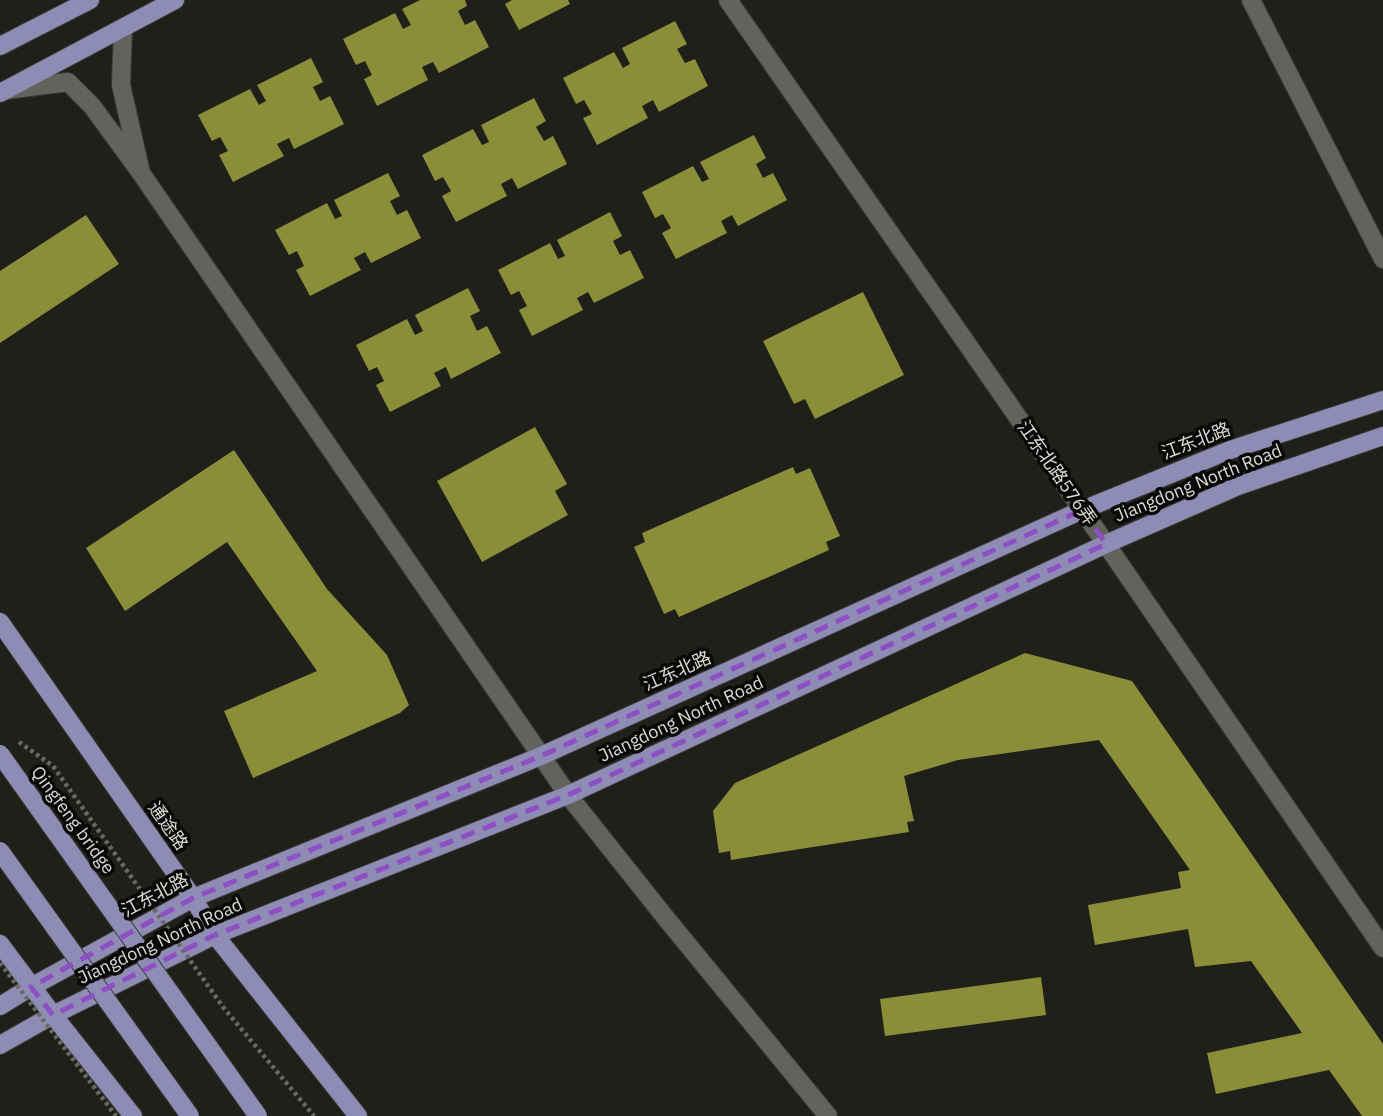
<svg xmlns="http://www.w3.org/2000/svg" width="1383" height="1116" font-family="'IBM Plex Sans','Noto Sans SC',sans-serif">
	<rect width="100%" height="100%" fill="#20201a"/>
	<path fill="#8a8e39" d="M420,0h45l2,6 -9,5 7,14 10,-5 14,27 -50,26 -6,-11 -11,5 6,13 -51,26 -13,-27 8,-4 -7,-14 -9,4 -13,-26 52,-26 8,16 8,-4 -9,-16z
		M512,0h56l2,4 -51,26 -14,-26z
		M675,21l12,23 -10,5 8,14 10,-4 13,27 -49,26 -6,-12 -11,6 6,12 -51,27 -14,-27 9,-4 -8,-14 -8,4 -13,-26 51,-26 9,16 7,-4 -8,-16z
		M311,58l12,24 -10,5 7,14 10,-5 14,28 -50,25 -5,-11 -12,6 7,12 -51,26 -14,-27 9,-4 -8,-14 -8,4 -14,-26 52,-26 9,16 7,-4 -9,-16z
		M534,98l12,23 -10,6 8,14 9,-5 14,28 -49,25 -6,-11 -11,6 6,12 -51,26 -14,-26 9,-5 -8,-14 -8,4 -13,-26 51,-26 9,16 7,-3 -8,-17z
		M754,135l12,23 -10,6 7,14 10,-5 14,27 -49,26 -6,-11 -11,6 6,12 -51,26 -14,-26 9,-5 -8,-14 -8,4 -13,-26 51,-26 9,16 7,-3 -9,-17z
		M388,173l12,23 -10,5 7,14 10,-5 14,28 -50,25 -6,-11 -11,6 7,12 -51,26 -14,-26 8,-4 -7,-15 -8,4 -14,-25 52,-27 8,16 7,-3 -8,-16z
		M610,212l12,24 -9,5 7,14 10,-5 14,28 -50,25 -6,-11 -11,6 6,12 -51,26 -13,-26 8,-4 -8,-15 -8,4 -13,-25 52,-27 8,16 7,-3 -8,-16z
		M86,215l33,49 -119,79v-72z
		M468,288l12,23 -10,5 7,15 10,-5 14,27 -50,26 -5,-12 -12,6 7,13 -51,26 -14,-27 8,-4 -7,-14 -8,4 -13,-26 51,-26 8,16 8,-4 -8,-16z
		M863,292l41,83 -89,44 -10,-20 -11,5 -31,-63z
		M535,427l32,57 -12,7 13,24 -86,47 -45,-81z
		M234,450l93,139 60,66 22,50 -9,8 -147,65 -29,-67 93,-40 -90,-129 -102,69 -39,-63z
		M793,467l3,7 14,-6 30,68 -14,6 3,8 -150,67 -4,-8 -11,5 -30,-67 11,-5 -3,-9z
		M1025,653l107,28 251,363v72h-21l-33,-46 -113,24 -9,-41 95,-20 -51,-72 -56,6 -7,-38 -93,16 -7,-40 93,-17 -3,-16 12,-2 -91,-130 -141,20 -54,16 10,45 -7,1 2,10 -178,28 -1,-9 -11,2 -6,-42 22,-28z
		M1041,977l5,38 -161,21 -5,-37z"/>
	<g fill="none" stroke-linecap="round" stroke-linejoin="round">
		<g stroke="#3b3c37" stroke-width="20">
			<path id="minor" d="M728,0l378,544 277,404
				M1251,0l132,259
				M6,90l62,-8 24,24 49,67 -20,-88 2,-57
				M141,173l427,622 97,122 163,199"/>
		</g>
		<g stroke="#3b3c37" stroke-width="20">
			<path id="major" d="M0,46l90,-46
				M0,93l175,-93
				M0,622l193,276 22,37 143,181
				M0,944l53,71 80,101
				M0,1006l31,-19 162,-89 348,-142 541,-246 148,-60 153,-50
				M0,1045l53,-30 162,-80 353,-140 538,-251 132,-58 145,-50"/>
		</g>
		<use href="#minor" stroke="#62635c" stroke-width="18"/>
		<use href="#major" stroke="#8e8cb5" stroke-width="18"/>
		<g stroke="#3b3c37" stroke-width="20" stroke-linecap="butt">
			<path id="major-bridge" d="M0,754l258,362
				M0,851l190,265"/>
		</g>
		<path stroke="#6a6a64" stroke-width="4.5" stroke-dasharray="3.5 3.5" stroke-linecap="butt" d="M19,742l34,24 170,241 91,109
			M0,963l116,153"/>
		<use href="#major-bridge" stroke="#8e8cb5" stroke-width="18"/>
	</g>
	<path fill="none" stroke="#8e4fc4" stroke-width="5" stroke-dasharray="14 9" stroke-linejoin="round" d="M1082,510l24,34 -538,251 -353,140 -162,80 -22,-28 162,-89 348,-142z"/>
	<g text-anchor="middle" stroke-width="7" stroke-linejoin="round" paint-order="stroke">
		<g font-size="18" fill="#dadad6" stroke="#090a07">
			<text transform="translate(1196 441) rotate(-21)" y="6">江东北路</text>
			<text transform="translate(1057 473) rotate(55)" y="6">江东北路576弄</text>
			<text transform="translate(1198 483) rotate(-22)" y="6">Jiangdong North Road</text>
			<text transform="translate(677 671) rotate(-24)" y="6">江东北路</text>
			<text transform="translate(681 719) rotate(-25)" y="6">Jiangdong North Road</text>
			<text transform="translate(73 820) rotate(54)" y="6">Qingfeng bridge</text>
			<text transform="translate(168 826) rotate(55)" y="6">通途路</text>
			<text transform="translate(155 895) rotate(-28)" y="6">江东北路</text>
			<text transform="translate(160 941) rotate(-25)" y="6">Jiangdong North Road</text>
		</g>
	</g>
</svg>
